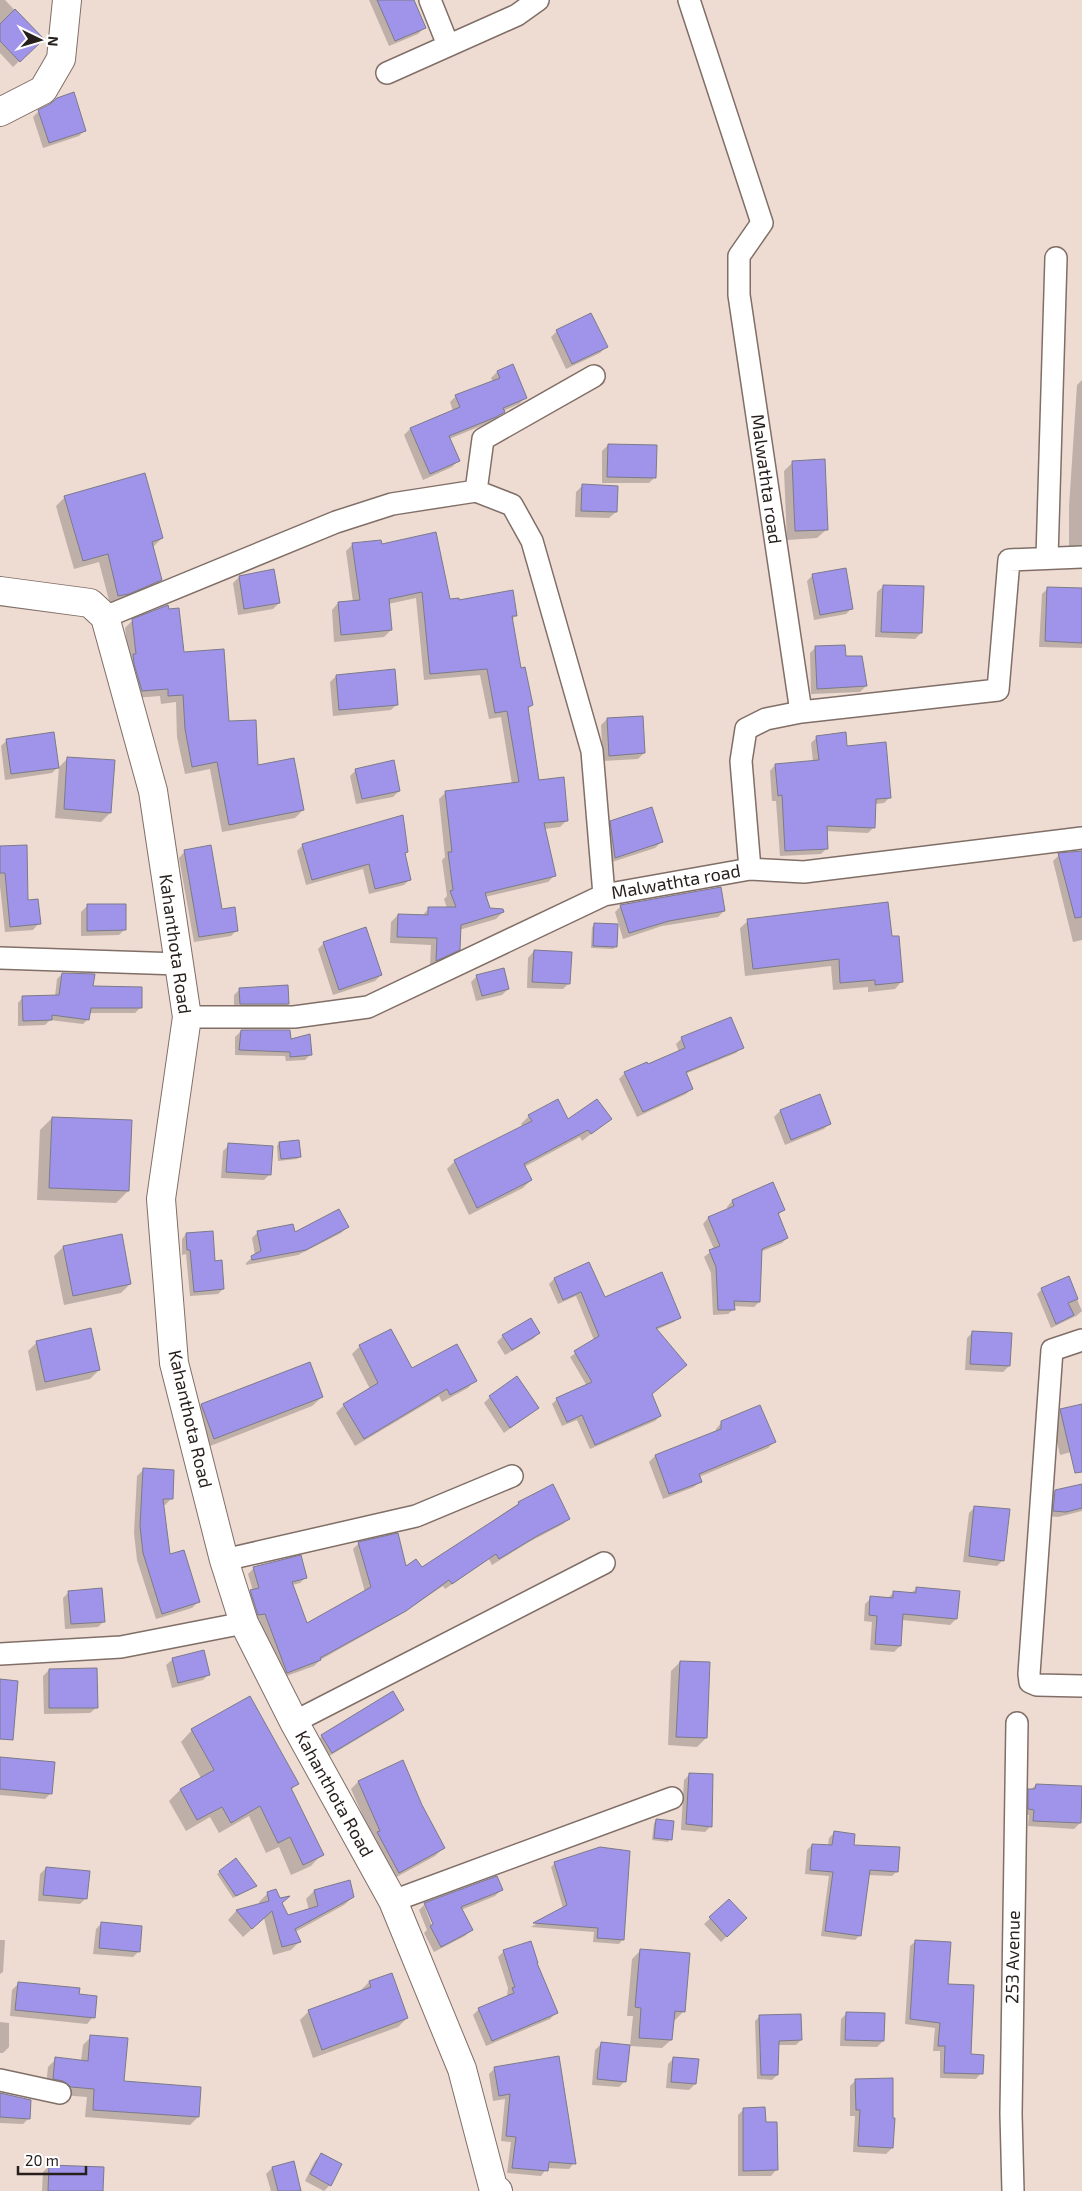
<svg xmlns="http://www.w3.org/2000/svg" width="1082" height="2191" font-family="'Exo 2',sans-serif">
	<rect width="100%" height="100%" fill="#eedbd2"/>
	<path fill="#0003" fill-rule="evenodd" d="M0,0h5l37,39 -29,28 -13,-14z
		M369,0h43l12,28 -6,6 -29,12z
		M39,111l46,19 -6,6 -36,12 -10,-31z
		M557,331l49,16 -6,6 -34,16 -15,-32z
		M497,372l28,26 -6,6 -16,7 -6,7 -9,5 -39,16 9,22 -6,6 -29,13 -19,-45 6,-6 43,-18 -3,-9 6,-6 37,-14 -2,-4z
		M1082,380v171l-13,-1v-43l8,-122z
		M608,445l47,32 -6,6h-47v-32z
		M793,462l34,67 -10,9 -30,2 -3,-69z
		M582,486l34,26 -7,6 -34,-1 1,-25z
		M65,497l97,41 -9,9 7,33 -8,8 -42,16 -11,-42 -25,7 -18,-63z
		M352,545h29l68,55 67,15 -4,5 8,50 12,35 -5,5 11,71 29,39 -7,7 -16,2 10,47 -6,6 -63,15 4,13 14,2 -7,7 -37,11v19l-7,7 -22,10 1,-21 -41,-2 1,-21 7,-7 24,1 7,-8h18l-3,-9 3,-3 -5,-36 3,-3 -6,-58 7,-7 66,-8 -11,-67 -12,2 -9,-44 -56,5 -8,-82 -28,6 3,26 -7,7 -50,5 -2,-32 6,-7 15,-1 -7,-51z
		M813,575l39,33 -6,6 -32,6 -7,-39z
		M239,577l40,26 -6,6 -35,6 -5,-32z
		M884,586l37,47 -6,6 -40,-2 2,-45z
		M1048,588l34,2v58l-43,-1 3,-53z
		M133,620l50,34 73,112 47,44 -8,8 -73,14 -12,-63 -25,5 -8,-37 -1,-35 -15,2 -1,-8 -26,2 -9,-70z
		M816,647l28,11 22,28 -6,6 -49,2 -1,-41z
		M336,676l61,28 -6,6 -58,6 -3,-34z
		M607,719l37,34 -6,6 -35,2 -2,-36z
		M817,737l29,10 44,50 -6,6 -9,1 -1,23 -6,6 -42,-2 1,17 -6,6 -41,2 -4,-55h-4l-2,-30 5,-6 38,-3 -2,-19z
		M7,740l51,27 -6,6 -47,7 -4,-34z
		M68,758l42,55 -9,9 -46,-4 4,-51z
		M356,770l43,21 -6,6 -37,7 -6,-28z
		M611,822l50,20 -6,6 -46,15 -4,-35z
		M303,845l104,7 -3,3 6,24 -6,6 -35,9 -6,-25 -57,16 -9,-34z
		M0,847l39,76 -6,7 -28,2 -5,-46z
		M185,851l36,60 16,19 -6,6 -37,6 -15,-84z
		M1082,852v88l-9,2 -20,-81 6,-6z
		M87,906l38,23 -6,6 -38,1v-24z
		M621,906l103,5 -6,6 -56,9 -39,13 -8,-27z
		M748,921l143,17 11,43 -7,8 -27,3v-5l-35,3 -2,-24 -86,10 -5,-48z
		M595,925l21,21 -3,3 -22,-1 1,-21z
		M324,943l57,32 -6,6 -42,14 -15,-46z
		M534,951l35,32 -6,6 -36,-1 1,-30z
		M62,974l30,14 48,20 -5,5h-46l-1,6 -5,5 -33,-4 -5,5 -27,1v-23l5,-6 32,-1 2,-17z
		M477,976l31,13 -6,6 -26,6 -5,-19z
		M240,989l48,15 -6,6h-48v-15z
		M241,1031l69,24 -5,5 -19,1 -1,-5 -50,-1v-18z
		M682,1038l60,9 -6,6 -51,21 7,14 -6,6 -49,23 -18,-38 6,-6 22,-7 32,-14 -3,-8z
		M819,1096l11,27 -6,6 -39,16 -11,-28 6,-6z
		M529,1116l38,5 43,-2 -28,22 -2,-4 -56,30 7,13 -8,8 -54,27 -22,-46 8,-8 68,-34 -2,-3z
		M52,1118l76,73 -12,12 -79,-3 3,-70z
		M279,1143l21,13 -3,3 -19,2 -1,-15z
		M229,1145l41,29 -6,6 -43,-2 2,-27z
		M772,1184l12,26 -6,5 9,23 -5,5 -22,9 -1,50 -5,5 -21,-1 1,3 -6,5 -15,1 -2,-42 -7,-16 10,-8 -11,-25 5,-6 20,-8 -1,-3 5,-6z
		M347,1227l-6,6 -43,22 -52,10v-2l9,-8 -3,-17 6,-6 36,2z
		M186,1234l37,55 -5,5 -28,2 -4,-42 -4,1v-16z
		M63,1247l67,37 -9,9 -57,12 -10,-49z
		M589,1264l15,34 75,19 -5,5 -18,8 -5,64 9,22 -5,5 -65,28 -13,-29 -15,6 -10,-22 5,-5 30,-13 -17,-29 24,-17 -18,-44 -18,8 -9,-20 5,-5z
		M1068,1278l14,33 -6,5 -25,12 -14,-34 5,-5z
		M973,1332l36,34 -6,6 -38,-2 2,-32z
		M539,1333l-6,6 -28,16 -8,-13 6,-6z
		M37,1342l62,28 -9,9 -54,12 -8,-40z
		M360,1346l51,24 64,10 -7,8 -26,14 -3,-6 -84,50 -19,-33 8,-8 26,-16 -18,-35z
		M309,1364l13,33 -10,9 -107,42 -13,-33 9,-10z
		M490,1397l47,11 -33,25 -20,-30z
		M1082,1405v44l-22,6 -8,-35 9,-10z
		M722,1422l52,20 -6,6 -69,29 1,4 -6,6 -31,12 -14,-37 6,-6 61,-23v-4z
		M143,1470l28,29 -6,6h-2l6,51 29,46 -6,6 -36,11 -19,-59 -3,-27 3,-57z
		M1082,1484v27l-24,6 -10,-1 2,-19 5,-6z
		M519,1503l50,15 -6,6 -34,18 -37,23 -3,-6 -44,30 -2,-3 -45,30 -78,44 -6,6 -33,12 -22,-59 -7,2 -7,-24 8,-6 -5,-17 6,-6 52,9 -6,6 -8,2 15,39 58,-32 -12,-43 6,-6 47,25 16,1z
		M975,1507l28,53 -6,6 -34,-4 6,-49z
		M917,1588l39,31 -6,6 -48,-5 -2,26 -6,6 -24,-2 2,-28 -8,-1 1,-17 6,-6h17l6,-6 17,1z
		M69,1592l35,29 -6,6 -33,2 -2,-31z
		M173,1659l36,15 -6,6 -31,8 -6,-23z
		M680,1662l26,76 -9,9 -29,-2 3,-74z
		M49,1670l48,37 -7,6 -46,1 -1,-38z
		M402,1710l-6,6 -70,42 -10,-16 6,-6z
		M192,1730l105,54 -6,6 31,64 -11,12 -20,9 -12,-28 -13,6 -17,-37 -30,17 -9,-16 -24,14 -17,-30 11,-11 21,-12 -20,-36z
		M0,1758l51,35 -6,6 -45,-4z
		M690,1774l20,25h3l-2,27 -6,6 -24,-2 3,-50z
		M358,1782l63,23 22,43 -8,8 -44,24 -40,-91z
		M1036,1785l46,3 -2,35 -6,6 -46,-3 1,-11h-6v-19z
		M657,1820l13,19 -2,3 -16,-2 2,-17z
		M834,1833l63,38 -5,5 -24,-1 -8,60 -5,5 -34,-4 8,-60 -24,-2 2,-24 5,-5 16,1 1,-8z
		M236,1860l19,26 -22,12 -16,-24z
		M555,1863l68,76 -4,5 -26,-2 1,-10 -63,-5 32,-19 -12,-41z
		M46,1868l40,30 -6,6 -42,-3 2,-27z
		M501,1890l-6,6 -34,14 10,20 -6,6 -31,16 -10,-19 3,-3 -8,-20 6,-6zM424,1905h3l10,25 -3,1z
		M314,1891l39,6 -9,8 -49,27 4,10 -8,8 -18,5 -9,-37 -21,19 -15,-17 8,-9 24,-6 -1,-3 9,-9 13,10 6,13 22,-6 -3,-11z
		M729,1901l16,17 -24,24 -17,-18z
		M102,1923l37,28 -6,6 -40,-3 3,-25z
		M0,1940h5l-2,32 -3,2z
		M916,1941l31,44 23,70 11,18 -5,6 -36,-1v-27h-7l2,-23 -30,-4 5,-78z
		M641,1950l43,61 -9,9h-2l-2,20 -9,8 -32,-2 3,-30h-6l5,-57z
		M504,1951l33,11 19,51 -6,6 -64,27 -13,-31 6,-6 28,-13 1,-8 -10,-31z
		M391,1974l16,44 -9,9 -85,31 -13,-38 9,-9 50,-19 10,-10z
		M18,1984l60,11 15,22 -6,7 -77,-8 2,-26z
		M847,2013l36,28 -6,6 -37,-1 1,-27z
		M760,2016l41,24 -5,5h-18l-1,30 -5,5 -15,-1 -2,-58z
		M0,2022l9,1v24l-6,6h-3z
		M91,2037l32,45 75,35 -8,8 -105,-8 2,-20 -25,-2 -16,-9 2,-19 8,-8 25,2 2,-16z
		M601,2044l24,37 -6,6 -27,-2 3,-35z
		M674,2058l21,26 -6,6 -23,-2 2,-24z
		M495,2068l79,95 -5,6 -22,-1 -6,8 -34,-3 4,-31 -10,-1 4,-42 -12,2 -4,-27z
		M856,2080l36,68 -6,6 -33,-2 2,-36h-5v-30z
		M0,2093l29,25 -6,6 -23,-1z
		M743,2110l21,13 12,47 -5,6h-33v-61z
		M321,2155l9,30 -6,6 -19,-10 10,-20z
		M293,2163l7,28h-29l-5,-17 6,-6z
		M49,2166l53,25h-60l1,-19z"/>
	<path fill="#a094ea" stroke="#7b7a8a" d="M377,0h37l12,28 -31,13z
		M15,9l29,30 -24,23 -20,-21v-17z
		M74,92l12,39 -37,12 -11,-33 12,-6 7,-6z
		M591,313l17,34 -36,17 -16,-34z
		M513,364l14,34 -24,10 2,4 -9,5 -47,19 11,25 -30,13 -20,-46 50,-21 -5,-12 45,-17 -3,-7z
		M608,444l49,1 -1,33 -49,-1z
		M825,459l3,71 -33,1 -3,-70z
		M145,473l18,65 -11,4 10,38 -33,14 -11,2 -10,-42 -25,7 -19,-65z
		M582,484l36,2 -1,26 -36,-1z
		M436,532l14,67 9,-1v2l54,-10 4,26h-5l9,52 4,-1 8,38 -5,2 11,73 25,-3 4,44 -24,2 12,53 -71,17 5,15 13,1 1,3 -43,13 -1,25 -24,11 1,-23 -40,-1 1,-23 30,1v-8h28l-6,-16 3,-1 -5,-38h4l-7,-61 74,-9 -12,-71 -12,2 -8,-44 -57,5 -8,-82 -33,7 3,31 -51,5 -3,-33 22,-2 -8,-57 29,-3 1,4z
		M846,568l7,41 -33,6 -8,-41z
		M274,569l6,34 -36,6 -5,-33z
		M883,585l41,1 -2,47 -41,-1z
		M1047,587l35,1v55l-37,-2z
		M168,605l1,4 10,-1 5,44 40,-3 5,72 27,-1 2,45 36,-7 10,52 -75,15 -12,-63 -25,5 -7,-38 -2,-34 -15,1v-7l-26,2 -8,-27 -1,-10h3l-4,-35z
		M845,645l1,11h16l5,30 -50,3 -2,-43z
		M395,669l3,36 -59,5 -3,-35z
		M643,716l2,37 -36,3 -2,-38z
		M54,732l5,36 -48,6 -5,-35z
		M846,732l1,14 39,-4 5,56 -15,1 -1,29 -48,-2 1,23 -43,2 -3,-56 -4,1 -3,-32 44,-4 -3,-24z
		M67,757l48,3 -4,53 -47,-4z
		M394,760l6,31 -38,8 -7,-30z
		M652,807l11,35 -48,16 -5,-37z
		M403,815l5,37 -3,1 6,27 -36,9 -6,-25 -57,16 -10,-36z
		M27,845l1,55 10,-1 3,25 -31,3 -5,-54h-5v-27z
		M211,845l11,64 13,-2 3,24 -39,6 -15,-87z
		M1082,851v66l-7,1 -17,-65z
		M721,887l4,24 -56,10 -40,12 -9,-28z
		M888,902l4,34h7l4,46 -28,3v-5l-35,3 -1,-24 -86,10 -6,-50z
		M87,904h39v26l-39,1z
		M594,923l24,1 -1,23 -24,-1z
		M366,927l16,48 -43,15 -16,-48z
		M534,950l38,2 -2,32 -38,-2z
		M504,968l5,21 -27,7 -6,-21z
		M62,973l33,1 -2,12 49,1v21h-51l-2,12 -37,-5v5l-29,1 -1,-25 37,-1z
		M288,985l1,19h-49l-1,-16z
		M731,1017l13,31 -58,24 7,17 -50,23 -19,-40 23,-10 1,2 37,-16 -4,-11z
		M241,1030h49l1,9 19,-5 2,21 -22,2v-5l-51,-2z
		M820,1094l11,30 -40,16 -11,-30z
		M558,1099l10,20 29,-20 15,20 -21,15 -3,-4 -64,34 8,16 -55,28 -23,-48 78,-39 -4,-6z
		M52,1117l80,3 -3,71 -80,-3z
		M299,1140l2,17 -20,2 -2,-17z
		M228,1143l45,3 -2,29 -45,-3z
		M773,1182l12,28 -7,3 10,25 -26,11 -2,53 -26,-1 1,9h-17l-2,-43 -7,-17 11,-4 -12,-29 26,-11 -2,-6z
		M339,1209l10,18 -43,23 -54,10 -1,-4 10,-5 -4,-20 36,-7 2,8z
		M213,1231l2,30 7,-1 2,29 -30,3 -4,-42h-3l-1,-17z
		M122,1234l9,50 -58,12 -10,-50z
		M589,1262l16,35 57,-25 19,46 -25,10 31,37 -35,29 9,22 -66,29 -13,-30 -15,7 -11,-24 36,-16 -18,-31 25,-15 -18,-44 -18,8 -9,-22z
		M1069,1276l9,23 -10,4 6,12 -18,9 -15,-36z
		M531,1318l9,15 -28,17 -10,-15z
		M91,1328l9,42 -55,12 -9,-41z
		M391,1329l21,39 45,-24 20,37 -27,14 -3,-6 -83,50 -21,-35 35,-21 -19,-38z
		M972,1331l40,2 -2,33 -40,-2z
		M310,1362l13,35 -109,42 -13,-35z
		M517,1376l22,32 -29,20 -21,-32z
		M1082,1404v68l-7,1 -15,-64z
		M760,1405l16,37 -77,32 3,8 -33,12 -14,-39 66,-26v-8z
		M143,1468l31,2 -1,29h-10l7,55 14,-4 16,52 -38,12 -19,-61 -3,-27z
		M553,1484l17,35 -33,17 -38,23 -3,-5 -44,30 -3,-4 -43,31 -86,47 1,2 -34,13 -22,-59 -7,1 -8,-25 9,-2 -6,-21 48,-12 6,23 -15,4 15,41 64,-36 -13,-45 40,-9 8,33 10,-7 6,8 97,-63 -1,-2z
		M1082,1484v24l-16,4 -13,-1 2,-21z
		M974,1506l36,3 -6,52 -35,-5z
		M916,1587l44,4 -3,28 -54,-5 -2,32 -26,-2 2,-28 -8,-1 1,-19 23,2v-7l23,2z
		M102,1588l3,34 -34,2 -3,-33z
		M204,1650l6,25 -32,8 -6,-25z
		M680,1661l30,1 -3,76 -31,-1z
		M97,1668l1,40h-49v-39z
		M0,1679l18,2 -5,59 -13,-1z
		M393,1691l11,19 -72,43 -11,-18z
		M250,1696l49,88 -8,4 33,67 -21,10 -13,-28 -12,6 -18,-37 -29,17 -9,-16 -25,13 -17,-31 34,-19 -23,-41z
		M0,1757l55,5 -3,32 -52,-5z
		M403,1760l19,45 23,43 -46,25 -22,-41 3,-1 -22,-50z
		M689,1773l24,1 -1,53 -26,-3z
		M1036,1784l46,2 -1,37 -48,-2 1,-11 -6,-1v-20h7z
		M656,1819l18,2 -2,19 -18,-2z
		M834,1831l21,3 -1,11 46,2 -2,25 -28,-2 -9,66 -36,-5 8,-59 -23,-2 2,-26 20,1z
		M600,1847l30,4 -6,89 -27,-2 1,-10 -65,-5 34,-18 -13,-43z
		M236,1858l21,28 -21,10 -17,-25z
		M46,1867l44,4 -3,28 -44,-4z
		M497,1876l6,14 -42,17 12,23 -32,17 -11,-21 3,-2 -9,-21z
		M350,1880l4,17 -59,32 6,13 -19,5 -10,-36 -20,18 -16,-19 33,-9 -2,-9 9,-3 4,9 10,-2 -8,7 6,12 30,-9 -4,-16z
		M729,1899l18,19 -20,19 -18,-20z
		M101,1922l41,4 -2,26 -41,-4z
		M915,1940l36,2 -3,42 26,1 -3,69 13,1 -1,19 -39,-1 1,-27h-7l2,-23 -30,-4z
		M531,1941l7,22h-1l21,50 -66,28 -14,-33 36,-15 -2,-5 3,-1 -2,-5 -10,-32z
		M640,1949l50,4 -5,59 -10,-1 -3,29 -33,-2 2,-30 -6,-1z
		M392,1973l16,45 -86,32 -14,-40 63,-23 -2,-6z
		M18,1982l62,6 -1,6 18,2 -2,22 -80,-8z
		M846,2012l39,1 -1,28 -39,-1z
		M801,2014l1,26 -23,1 -1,34h-17l-2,-60z
		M90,2035l38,3 -4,43 77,6 -2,30 -106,-7 1,-21 -23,-2 -8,-6 -10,-2 2,-22 33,4z
		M601,2042l29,3 -4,37 -29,-3z
		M559,2056l17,108 -27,-2 -1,9 -36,-3 4,-31 -10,-1 4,-42 -11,2 -5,-29z
		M673,2057l26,2 -3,25 -25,-2z
		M893,2078v40h2l-2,30 -35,-2 2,-36h-4l-1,-31z
		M0,2093l31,7 -1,19 -30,-2z
		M765,2107l1,15h11l1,48 -35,1v-63z
		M321,2153l21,11 -11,22 -21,-12z
		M294,2161l7,30h-23l-6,-24z
		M49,2165l55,2 -1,24h-55z"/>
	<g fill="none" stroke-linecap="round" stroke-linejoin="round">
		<g stroke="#806f67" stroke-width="24">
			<path id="minor" d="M430,0l18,45
				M387,73l130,-58 21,-15
				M476,491l7,-52 111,-63
				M1047,558l9,-300
				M105,617l231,-95 56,-18 84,-13 36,14 20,36 60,210 12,144
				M801,712l197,-22 11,-130 73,-3
				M750,869l54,3 278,-34
				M0,958l179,6
				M187,1017h107l74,-10 236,-112 146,-26 -9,-108 5,-32 20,-10 35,-7 -62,-417v-39l23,-33 -73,-223
				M1082,1340l-30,10 -23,324 1,8 7,3 45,1
				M224,1560l192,-44 96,-40
				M0,1654l121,-7 123,-24
				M294,1722l310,-159
				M393,1901l279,-103
				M0,2080l60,13
				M1013,2191l-2,-77 6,-391"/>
		</g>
		<g stroke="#806f67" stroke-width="30">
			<path id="secondary" d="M0,112l43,-22 18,-31 6,-59
				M0,591l90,12 15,14 48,174 34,226 -26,182 13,164 50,197 20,63 50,99 99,179 69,168 31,118 5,4"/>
		</g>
		<use href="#minor" stroke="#fff" stroke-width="21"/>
		<use href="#secondary" stroke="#fff" stroke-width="28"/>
	</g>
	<g text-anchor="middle" stroke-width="4.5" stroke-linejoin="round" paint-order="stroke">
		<g font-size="18" fill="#261f1c" stroke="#fff">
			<text transform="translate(766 479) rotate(82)" y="6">Malwathta road</text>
			<text transform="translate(676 882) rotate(-10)" y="6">Malwathta road</text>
			<text transform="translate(175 944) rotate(82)" y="6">Kahanthota Road</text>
			<text transform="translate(190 1419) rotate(77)" y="6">Kahanthota Road</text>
			<text transform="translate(334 1794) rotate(61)" y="6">Kahanthota Road</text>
			<text transform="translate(1013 1957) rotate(-89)" y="6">253 Avenue</text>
		</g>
	</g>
	<g transform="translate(40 40) rotate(95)" stroke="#ffffff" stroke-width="4" paint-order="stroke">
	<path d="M0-4L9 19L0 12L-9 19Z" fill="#261f1c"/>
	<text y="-8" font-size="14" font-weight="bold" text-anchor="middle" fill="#261f1c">N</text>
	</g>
	<path d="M18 2166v8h68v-8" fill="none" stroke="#261f1c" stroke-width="2.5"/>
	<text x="25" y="2166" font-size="15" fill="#261f1c" stroke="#ffffff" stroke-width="4" paint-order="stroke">20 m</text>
</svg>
